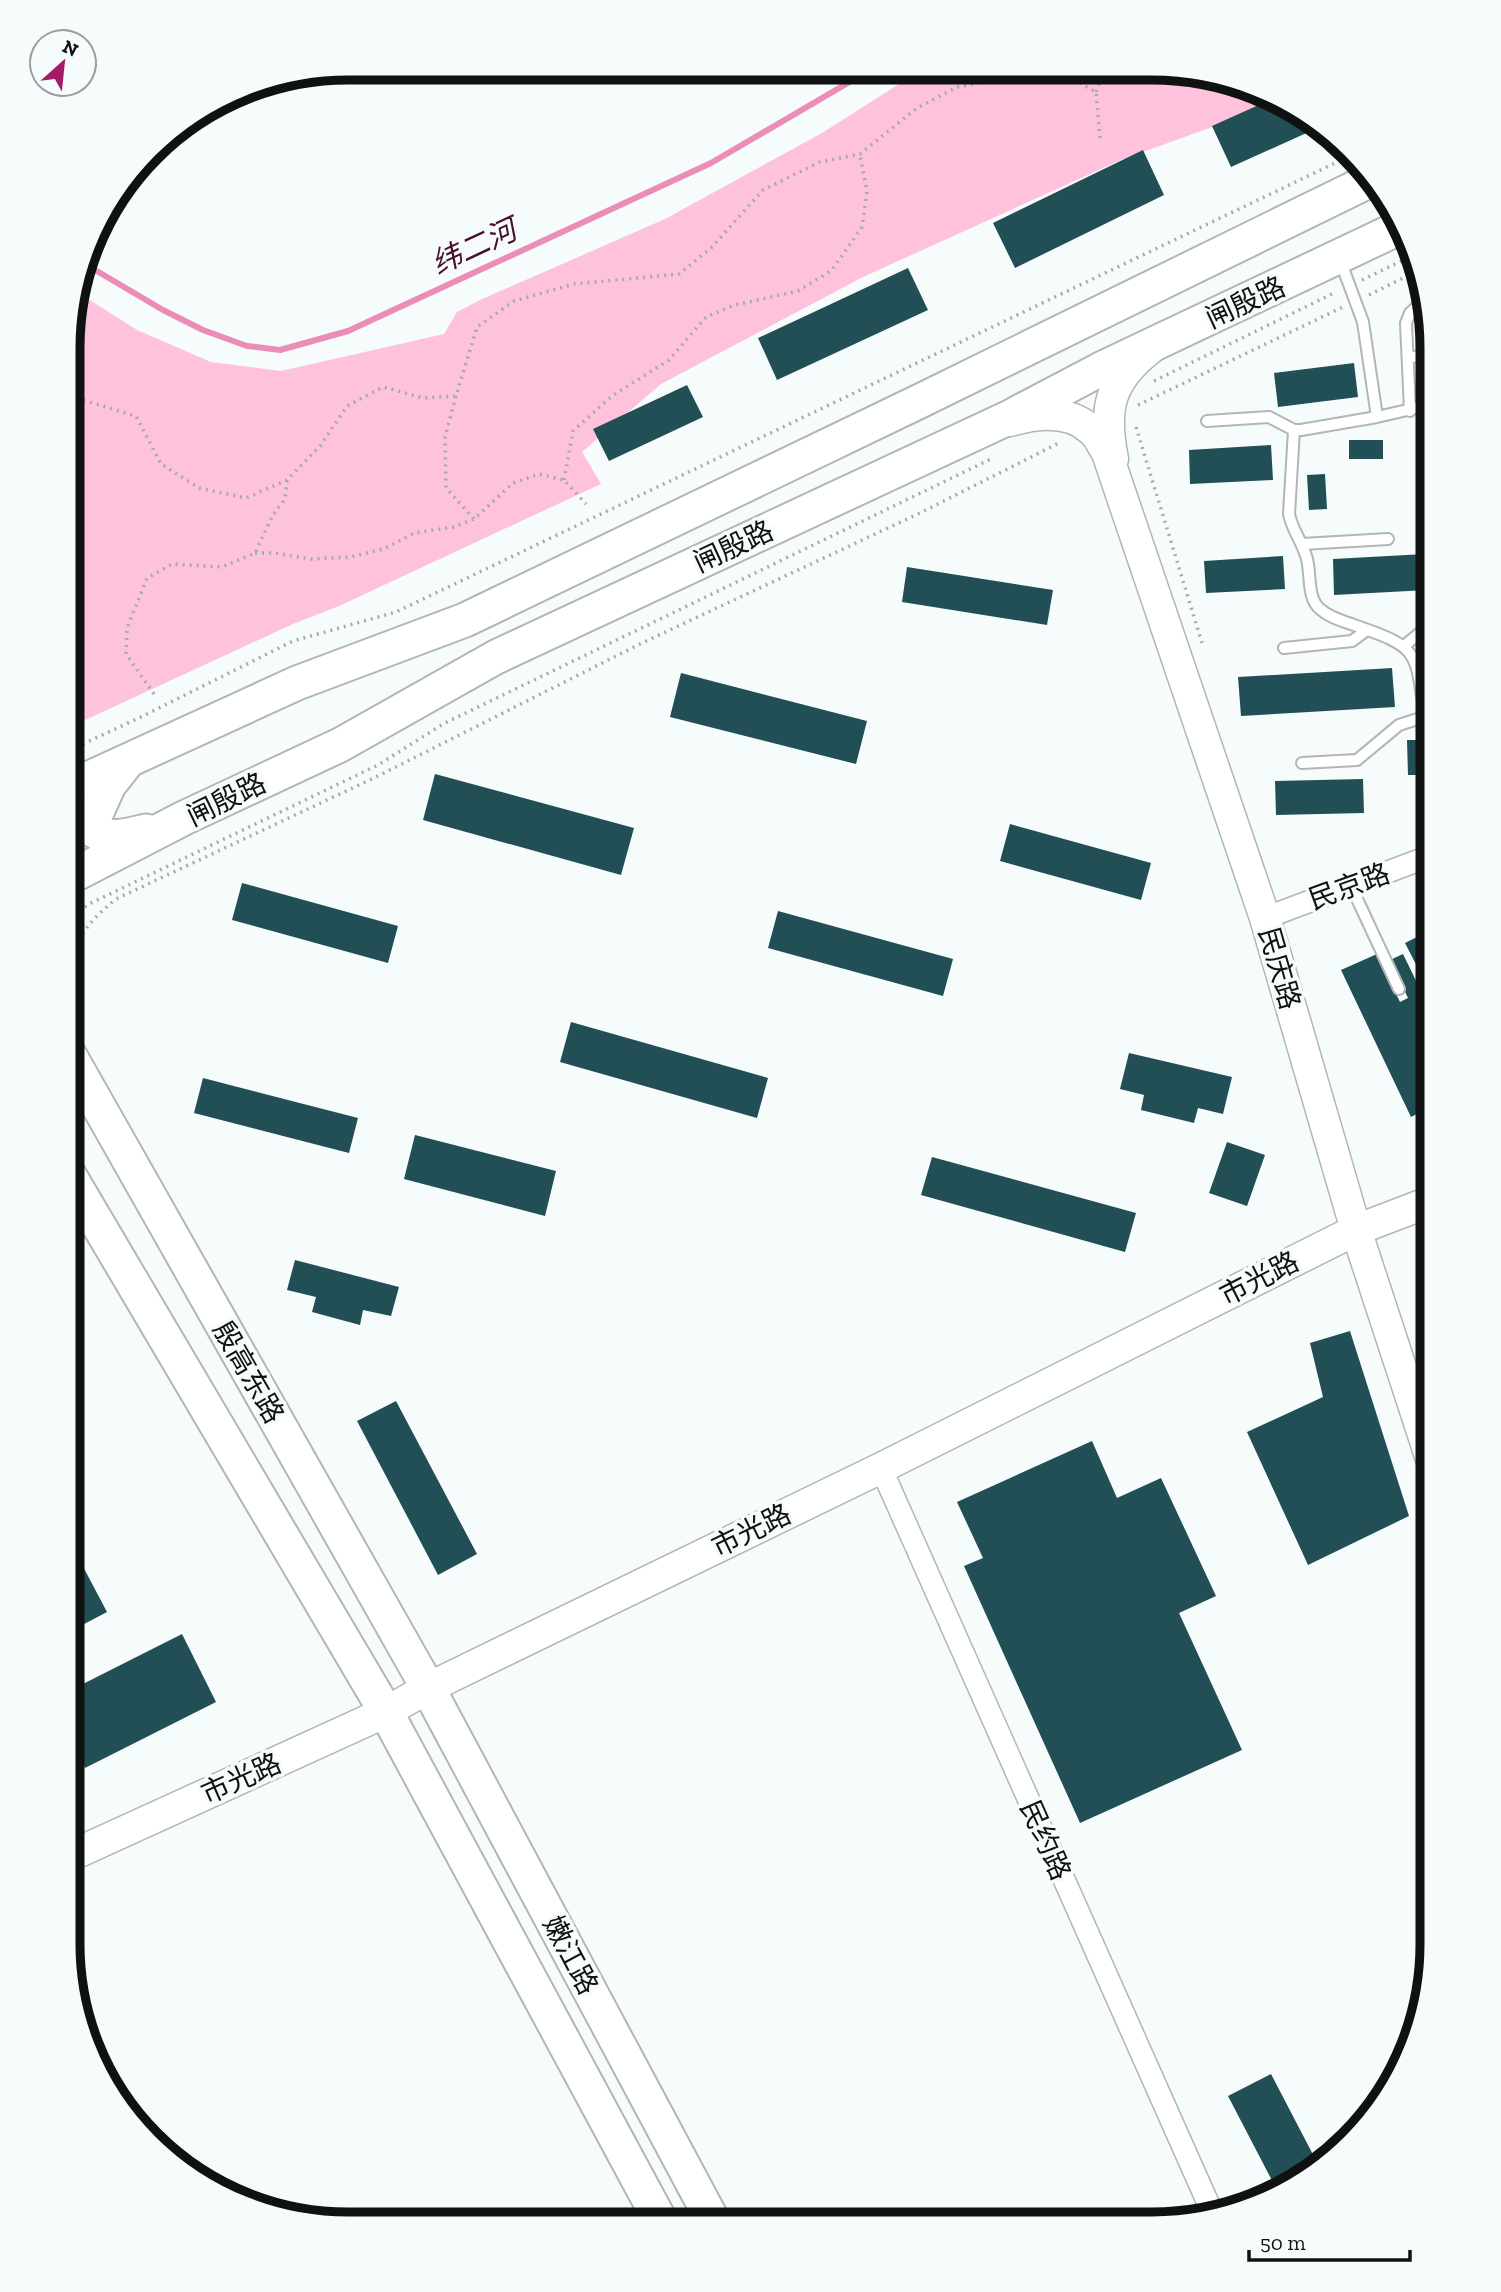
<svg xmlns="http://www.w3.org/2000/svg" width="1501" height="2292" font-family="'Zilla Slab','Noto Sans SC',serif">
	<rect width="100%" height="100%" fill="#f6fbfb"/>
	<path fill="#fec2dc" d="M921,70l268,1 70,18 22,13 -160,58 -258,117 -202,107 -79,68 19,32 -262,122 -46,18 -223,103 1,-415 6,-20 60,38 74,32 70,9 163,-37 13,-22 23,-12 185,-81 157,-86z"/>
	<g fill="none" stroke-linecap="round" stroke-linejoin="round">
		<path stroke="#ec8cb9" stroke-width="6" d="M85,264l78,46 40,20 44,16 33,4 68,-19 363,-168 159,-93"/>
	</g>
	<path fill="#214f55" d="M1274,98l48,28 -91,41 -19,-41z
		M1143,150l21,45 -149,73 -22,-45z
		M908,268l20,42 -151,70 -19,-42z
		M1354,363l4,34 -80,10 -4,-34z
		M687,385l16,32 -94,44 -16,-32z
		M1349,440h34v19h-34z
		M1271,445l2,35 -83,4 -1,-34z
		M1325,474l2,35 -18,1 -2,-35z
		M1425,554l2,36 -93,5 -1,-36z
		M1283,556l2,33 -79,4 -2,-32z
		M907,567l146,23 -6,35 -145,-23z
		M1392,668l3,39 -154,9 -3,-39z
		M681,673l186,48 -11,43 -186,-47z
		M1407,740h26v35h-25z
		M435,774l199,54 -13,47 -198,-55z
		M1363,779l1,34 -88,2 -1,-34z
		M1010,824l141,39 -10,37 -141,-39z
		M242,883l156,43 -10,37 -156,-43z
		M778,911l175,48 -10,37 -175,-48z
		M1433,929l-1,177 -21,11 -70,-147 36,-16 23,48 8,-4 -18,-38 13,-6 18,37 7,-3 -23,-45z
		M571,1022l197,56 -11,40 -197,-56z
		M1129,1053l103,24 -9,37 -25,-6 -4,15 -53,-13 3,-15 -24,-6z
		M203,1078l155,40 -9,35 -155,-40z
		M415,1135l141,36 -11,45 -141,-37z
		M1227,1142l38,13 -18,51 -38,-13z
		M932,1157l204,56 -11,39 -204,-57z
		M295,1260l104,27 -8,29 -28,-6 -3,15 -48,-13 4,-15 -29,-7z
		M1350,1331l59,185 -101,49 -61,-133 76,-35 -13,-54z
		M396,1401l81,153 -39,21 -81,-154z
		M1092,1441l25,57 44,-20 55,118 -37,17 63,137 -162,73 -116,-257 19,-8 -26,-56z
		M69,1540l38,72 -38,20z
		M182,1634l34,68 -131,66 -16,-32v-45z
		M1271,2074l49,94 -42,24 -50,-96z"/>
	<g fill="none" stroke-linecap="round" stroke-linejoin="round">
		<g stroke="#b1b6b6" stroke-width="14">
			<path id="lane" d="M1340,260l23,62 14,95
				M1409,357l24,-1
				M1410,411l-4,-88 4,-10 13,-12
				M1207,421l62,-4 25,13h7l76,-13 56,-13
				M1294,430l-5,84c3,16 14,29 18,45 4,16 0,39 13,50 10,9 23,12 34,16 66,23 61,25 71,91
				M1302,544l86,-5
				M1404,646l29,-24
				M1284,648l68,-7 15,-11
				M1302,763l55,-3 42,-35 31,-10
				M1351,886l48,103"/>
		</g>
		<g stroke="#b1b6b6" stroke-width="24">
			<path id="street" d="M1265,918l168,-63
				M881,1468l331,744"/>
		</g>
		<g stroke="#b1b6b6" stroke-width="33">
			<path id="secondary" d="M1010,421c27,-8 59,-12 81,9 7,5 11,15 16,23l158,465 91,312 76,232
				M1113,459c-10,-50 -4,-78 37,-110
				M68,1857l318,-145 42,-24 453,-220 475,-238 76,-29"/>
		</g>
		<g stroke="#b1b6b6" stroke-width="37">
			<path id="primary" d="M128,761l-19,24 -17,38 2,8c16,10 35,4 52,0
				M70,787l227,-104 168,-63 453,-218 457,-224
				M70,877l114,-59 156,-73 156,-88 512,-239 93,-49 302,-143
				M70,1056l358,632 286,535
				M69,1175l317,537 275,510"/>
		</g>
		<path stroke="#a6aaaa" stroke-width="3.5" stroke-dasharray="2 5" stroke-linecap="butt" d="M1061,73l35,19 4,46
			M1096,92l8,-22
			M1362,280l52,-25
			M1369,295l48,-24
			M1154,381l182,-89
			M70,396l66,20 25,48 38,24 47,10 41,-18 34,-35 26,-39 36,-19 40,11 33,-2 21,-69 37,-26 60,-17 105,-10 32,-26 52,-58 57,-28 40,-8 57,-46 40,-21 74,-13 30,-1 9,-3
			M456,396l-11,41 1,51 28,31
			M1138,405l205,-98
			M1136,427l66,216
			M564,480l9,-49 39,-35 57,-36 37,-43 29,-12 63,-14 34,-21 30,-43 5,-35 -7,-37
			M255,553h19l37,6 39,-2 34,-8 30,-16 40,-6 20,-8 39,-36 26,-9 25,6 22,24
			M154,694l-28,-40 1,-26 20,-50 25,-14 50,3 33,-14 18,-38 12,-16 2,-18
			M70,750l71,-33 152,-76 103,-29 956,-457
			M70,907l10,29
			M70,922l17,-17 291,-140 65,-41 550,-266
			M70,998l8,-5c-9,-48 2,-64 38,-94l258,-121 268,-135 278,-130 141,-71"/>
		<use href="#lane" stroke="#fff" stroke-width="10"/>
		<use href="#street" stroke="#fff" stroke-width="21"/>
		<use href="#secondary" stroke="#fff" stroke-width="30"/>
		<use href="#primary" stroke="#fff" stroke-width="33"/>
	</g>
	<g text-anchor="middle" stroke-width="7" stroke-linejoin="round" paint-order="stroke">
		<g font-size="28" fill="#101212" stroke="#f6fbfb">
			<text transform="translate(1245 302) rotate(-25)" y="10">闸殷路</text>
			<text transform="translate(733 546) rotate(-25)" y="10">闸殷路</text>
			<text transform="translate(226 799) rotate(-26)" y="10">闸殷路</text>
			<text transform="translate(1349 886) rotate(-20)" y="10">民京路</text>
			<text transform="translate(1280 968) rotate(74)" y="10">民庆路</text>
			<text transform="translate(1259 1278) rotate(-27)" y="10">市光路</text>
			<text transform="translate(249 1372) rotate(60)" y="10">殷高东路</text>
			<text transform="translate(751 1530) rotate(-26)" y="10">市光路</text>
			<text transform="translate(241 1778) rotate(-24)" y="10">市光路</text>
			<text transform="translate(1046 1840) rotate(66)" y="10">民约路</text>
			<text transform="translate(571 1955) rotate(62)" y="10">嫩江路</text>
		</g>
		<g font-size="30" font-style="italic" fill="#490f2f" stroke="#f6fbfb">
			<text transform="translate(474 247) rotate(-25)" y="10">纬二河</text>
		</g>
	</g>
	<path d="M0 0H1501V2292H0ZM348 80H1152A268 268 0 0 1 1420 348V1944A268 268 0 0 1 1152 2212H348A268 268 0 0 1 80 1944V348A268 268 0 0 1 348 80Z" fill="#f6fbfb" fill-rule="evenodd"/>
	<path fill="none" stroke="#101212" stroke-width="9" d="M348 80H1152A268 268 0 0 1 1420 348V1944A268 268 0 0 1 1152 2212H348A268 268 0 0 1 80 1944V348A268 268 0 0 1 348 80Z"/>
	<g transform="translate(63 63) rotate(27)"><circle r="33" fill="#f6fbfb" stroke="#9a9e9e" stroke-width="2"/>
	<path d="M0-5L12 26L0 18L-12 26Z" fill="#a21c69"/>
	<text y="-10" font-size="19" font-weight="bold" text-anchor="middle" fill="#101212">N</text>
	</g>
	<path d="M1249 2250v10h161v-10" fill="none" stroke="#101212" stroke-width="3.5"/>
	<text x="1260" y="2250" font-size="21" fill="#101212" stroke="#f6fbfb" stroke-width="5" paint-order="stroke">50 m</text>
</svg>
